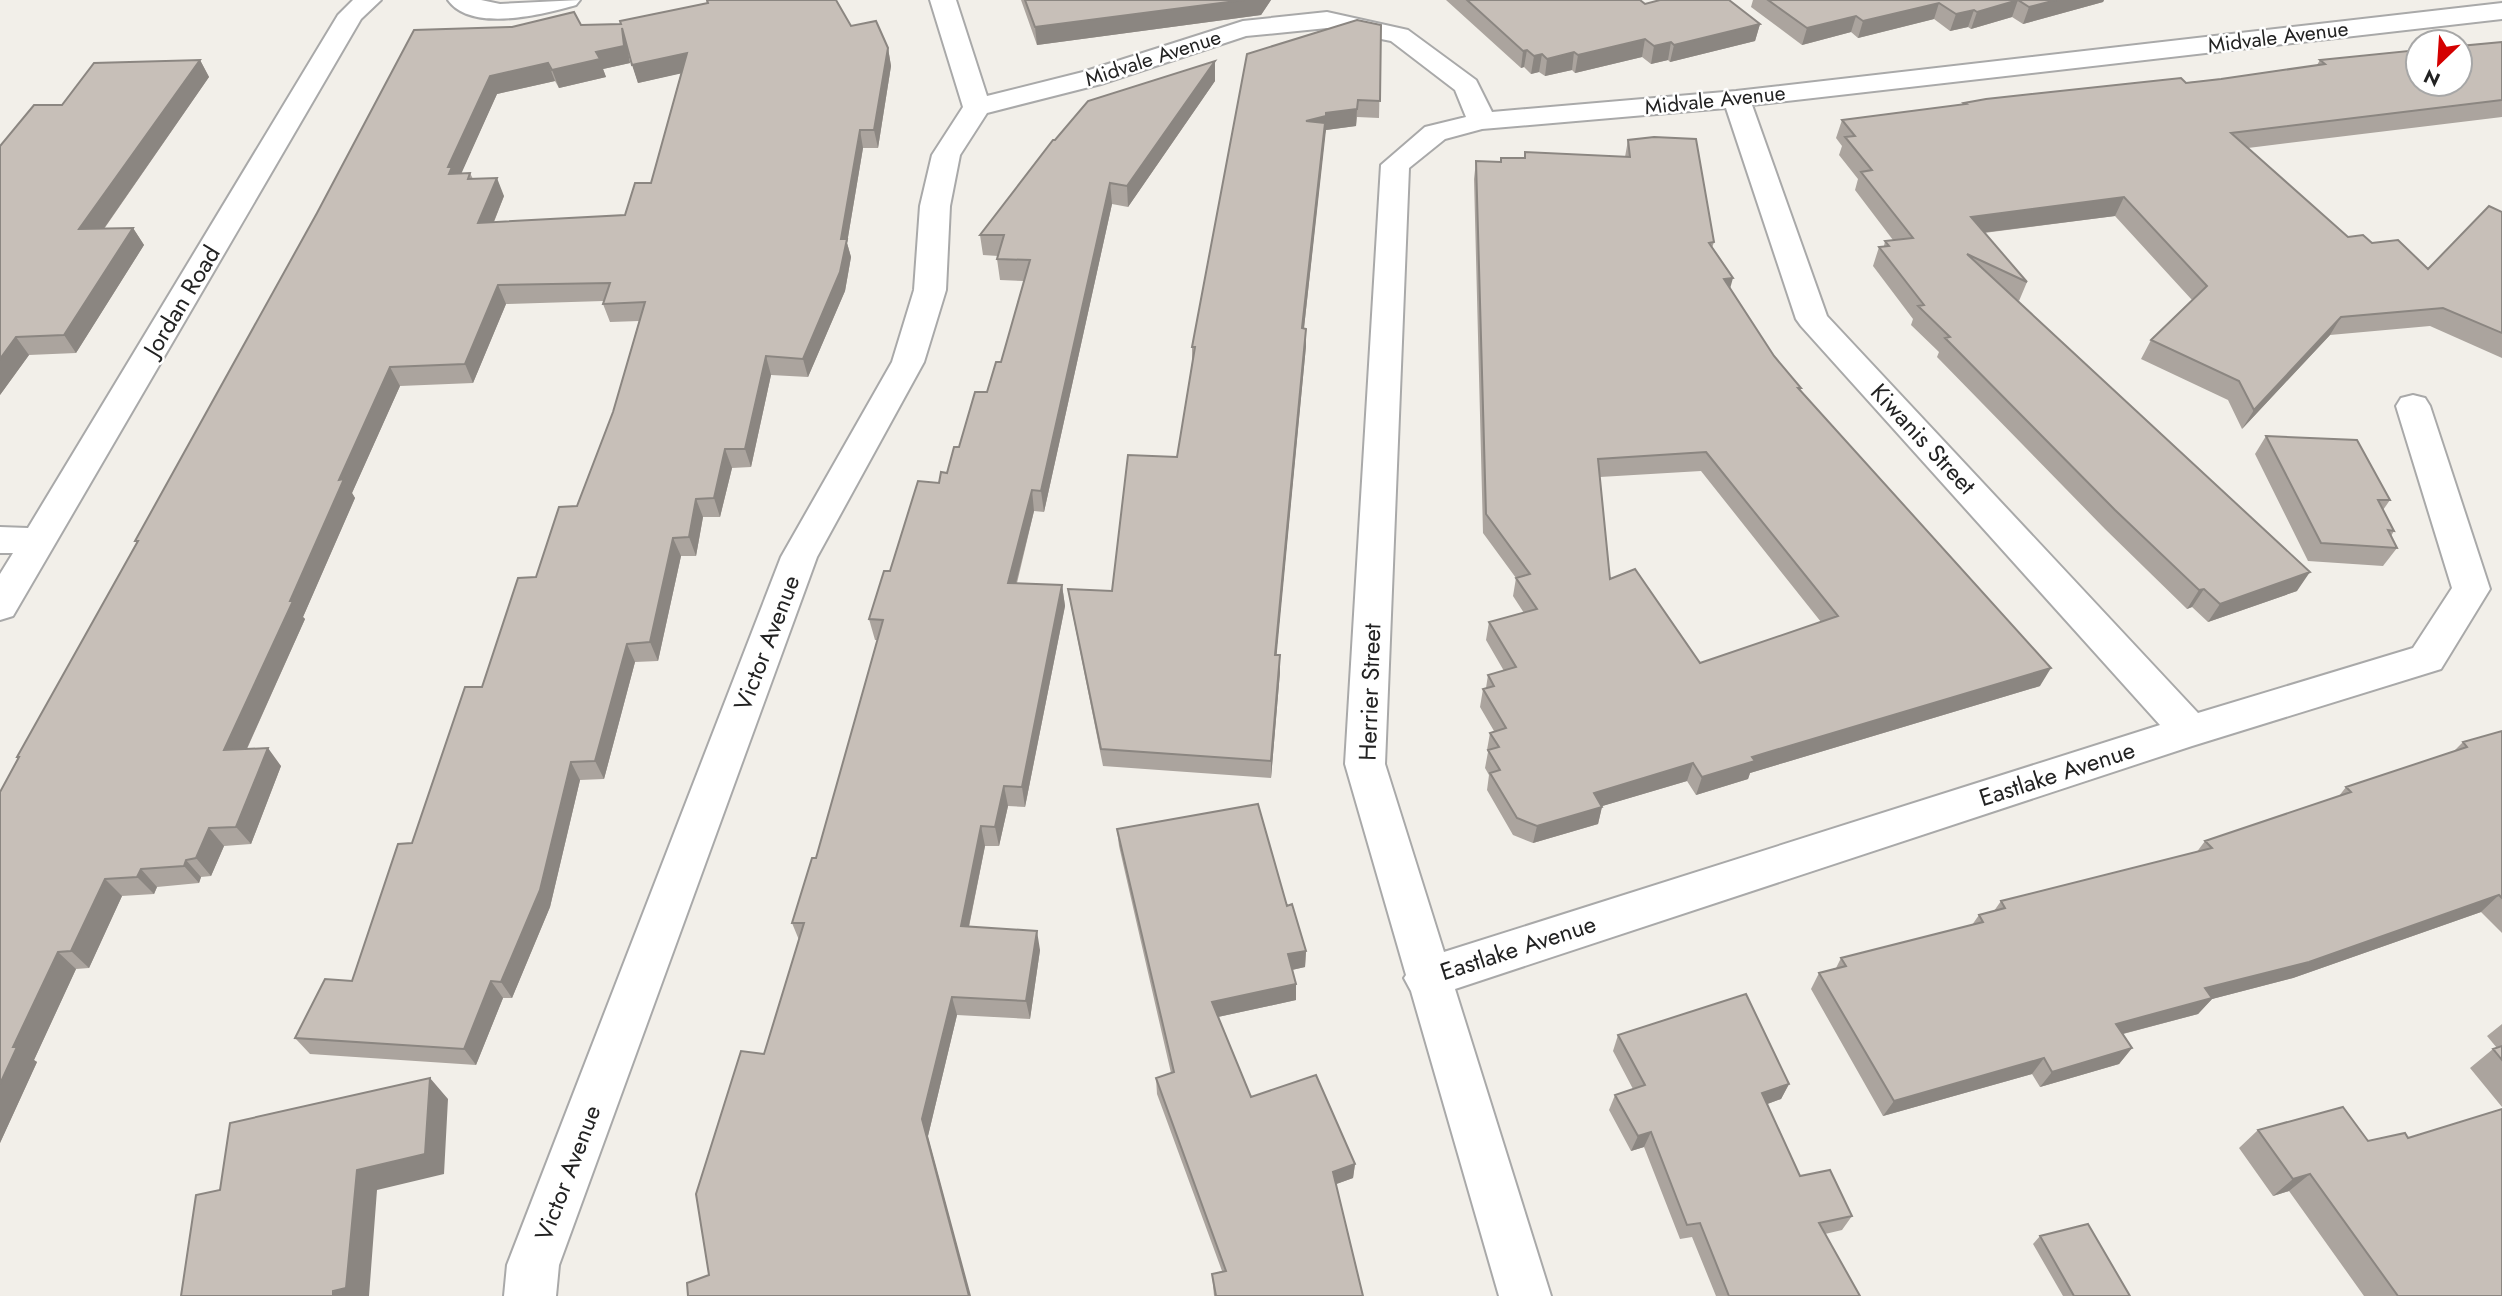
<svg xmlns="http://www.w3.org/2000/svg" width="2502" height="1296" font-family="Jost,sans-serif">
	<rect width="100%" height="100%" fill="#f2efe9"/>
	<g fill="none" stroke-linecap="round" stroke-linejoin="round">
		<g stroke="#a9a9a9" stroke-width="4">
			<path id="minor" d="M353,0h28l-20,19 -348,597 -13,4v-46l13,-21h-13v-26l28,1 310,-513z
				M448,0h33l19,4 80,-4 -4,5c-31,9 -105,28 -128,-5z
				M930,0h26l31,96 96,-24 160,-51 84,-9 81,18 68,50 16,32 244,-21 766,-88v16l-750,86 75,211 371,397 215,-65 39,-60 -56,-182 5,-8 12,-3 12,3 5,8 60,183 -49,80 -249,77 -737,243 96,307h-52l-88,-305 -7,-13 2,-3 -61,-211 36,-599 44,-38 41,-10 -11,-27 -64,-49 -64,-13 -81,8 -145,48 -114,29 -27,42 -10,51 -4,84 -22,72 -107,195 -258,708 -3,31h-52l3,-31 274,-708 111,-195 22,-72 6,-84 12,-51 31,-48zM1726,108l70,211 5,7 359,399 -716,227 -59,-188 24,-596 36,-29 37,-10z"/>
		</g>
		<use href="#minor" fill="#fff" fill-rule="evenodd"/>
	</g>
	<path fill="#aba49e" fill-rule="evenodd" d="M706,0h130l15,26 37,22 3,18 -13,82h-15l-16,95 4,14 -6,34 -37,86 -37,-2 -20,92 -19,1 -12,49h-17l-7,39h-15l-23,105 -23,1 -31,117 -24,1 -30,127 -38,91h-9l-27,67 -166,-11 -15,-16 57,-57 130,-294 54,-110 41,-71 36,-94 26,-91 -29,1 -7,-18v-3l-97,3 -33,79 -73,3 -48,107 3,5 -52,119 2,2 -58,130 34,17 -30,78 -27,2 -13,30 -10,1 -2,6 -42,4 -3,7 -32,2 -33,72 -13,1 -42,91 3,2 -37,81 18,-384 -1,-2 120,-214 -2,-2 182,-328 264,-188 40,-1 86,-21zM628,50l10,33 43,-10 -30,110 -26,32 -131,7 10,-26 -31,-17 -3,-6h-9l36,-79 58,-13 4,7 47,-11 -3,-8 27,-6z
		M1021,0h250l-10,15 -224,30z
		M1446,0h194l5,4 115,20 -5,17 -85,21 -2,-2 -17,4 -9,-7 -67,16 -3,-3 -27,6 -6,-4 -8,2 -7,-7 -3,1z
		M1753,0h351l-1,2 -80,22 -11,-7 -41,12 -3,-2 -18,4 -16,-12 -76,19 -7,-6 -49,13 -51,-38z
		M1381,25l-2,93 -22,-1 -1,9 -30,4 -1,4 -21,194 2,18 -30,309h4v17l-9,106 -168,-12 -32,-160 -3,-17 44,2 65,-134 15,-94v-16z
		M2502,42v75l-254,31 100,89 24,6 56,26 74,-57v146l-72,-32 -100,9 -88,94 -14,-29 -87,-41 10,-19 41,-40 -77,-84 -131,17 43,49 -8,19 -3,-2 281,292 -89,31 -16,-15 -5,2 -82,-80 -168,-172 2,-5 -28,-27 2,-6 -40,-53 6,-19 5,-1 1,-5 8,-1 -38,-50 3,-11 -19,-24 3,-9 -6,-8 6,-18 121,-15 1,-2 257,-24 96,-14 3,-5z
		M200,60l9,17 -105,152 29,-1 11,17 -68,108 -47,2 -29,40 62,-290z
		M1215,61v20l-87,126 -16,-3 -68,308 -10,-1 -17,72 45,2 3,21 -40,201 -17,-1 -9,40h-14l-16,81 71,23 -10,69 -73,-4 -29,121 -219,139 55,-221 35,-114 -7,-17 24,-65 61,-218h-2l-6,-21 21,-48 49,-88 8,-10 54,-111 23,-81 -24,-1 -3,-21 1,-3 -15,-1 -3,-20 75,-95z
		M1628,140l86,102 -2,6 18,41 44,67 27,32 -1,3 240,295 -290,87 -2,6 -52,16 -9,-14 -85,25 -4,18 -65,19 -20,-8 -26,-45 2,-15 -4,-7 3,-16 -1,-2 3,-17 4,-2 -14,-24 3,-18 3,-1 2,-13 16,-4 -18,-31 3,-18 35,-9 -11,-17 3,-18 -33,-45 -9,-354 2,-18 25,1 23,-4 1,-6 100,5zM1701,471l120,151 -121,41 -90,-84 -10,-102z
		M2266,436l124,64 -7,10 11,21 -3,5 6,12 -14,18 -75,-5 -53,-107z
		M2502,731v202l-21,-21 -188,66 -81,21 -14,15 -75,20 9,14 -13,16 -79,23 -8,-13 -149,42 -72,-127 8,-16 17,-5 5,-10 131,-33 7,-10 15,-4 7,-10 195,-48 9,-12 134,-45 7,-9 108,-36 9,-9z
		M1117,829l170,77 19,45 -1,16 -13,3 4,30 -78,17 33,80 104,67 -2,14 -17,6 27,112h-149l-2,-22 10,-3 -65,-177 -1,-16 15,-5 -52,-227z
		M2502,1024v83l-32,-39 23,-19 4,-1 -10,-12z
		M1618,1035l171,49 -8,15 -14,5 33,72 52,40 -10,14 -17,4 35,62h-144l-24,-59 -12,2 -36,-92 -13,4 -22,-41 6,-15 18,-6 -20,-38z
		M2258,1130l110,11 134,155h-138l-75,-105 -16,5 -34,-48z
		M2040,1236l90,60h-67l-30,-52z"/>
	<path fill="#8b8681" d="M1244,0h27l-10,15 -224,30 -2,-18z
		M2018,0l-6,17 -41,12 6,-17z
		M2056,0h48l-1,2 -80,22 6,-17z
		M1939,3l-5,16 -76,19 5,-17z
		M1974,10l-6,17 -18,4 6,-17z
		M1856,16l-5,16 -49,13 5,-17z
		M1760,24l-5,17 -85,21 4,-17z
		M622,28l5,18 3,17 -27,6 3,8 -47,11 -7,-18 44,-18z
		M1645,39l-3,18 -67,16 3,-18z
		M1671,42l-3,18 -17,4 3,-18z
		M888,48l3,18 -13,82 -4,-18z
		M1527,50l-3,17 -3,1 2,-17z
		M1574,52l-2,18 -27,6 2,-17z
		M687,53l5,18 -54,12 -6,-18z
		M1542,54l-3,18 -8,2 3,-18z
		M200,60l9,17 -118,170 -12,-18z
		M1215,61v20l-87,126 -1,-21z
		M548,63l7,18 -58,13 -39,87 -9,-7 -1,-7 42,-91z
		M1357,109l-1,17 -30,4 -24,216 4,-225 20,-8z
		M860,130l3,18 -16,95 4,14 -6,34 -37,86 -5,-18 38,-120z
		M497,178l7,18 -18,45 -8,-18z
		M1110,183l2,21 -68,308 -3,-21z
		M2124,197l-9,19 -151,19 7,-18z
		M133,228l11,17 -68,108 -12,-18z
		M1733,278l-5,18 -4,-17z
		M498,285l8,19 -33,79 -8,-19z
		M2341,317l-11,18 -88,94 12,-19z
		M1306,329v17l-31,326v-17z
		M16,337l13,18 -29,40v-36z
		M766,356l5,19 -20,92 -6,-18z
		M390,367l10,19 -48,107 3,5 -52,119 2,2 -67,149 -14,-18 66,-149 49,-121z
		M725,449l7,19 -12,49 -6,-19z
		M1032,490l2,21 -23,92 -3,-20z
		M696,499l7,18 -7,39 -7,-19z
		M673,538l8,18 -23,105 -8,-19z
		M2310,572l-13,19 -89,31 12,-18z
		M1062,585l3,21 -40,201 -3,-20z
		M2204,589l-12,18 -5,2 12,-19z
		M627,644l8,18 -31,117 -9,-18z
		M1280,655v17l-9,106v-17z
		M2051,668l-11,18 -290,87 -2,6 -52,16 6,-18 50,-20z
		M268,748l13,18 -30,78 -15,-17z
		M571,762l9,18 -30,127 -38,91 -11,-16z
		M1693,763l-6,18 -98,29 5,-17z
		M1004,786l4,20 -9,40 -4,-19z
		M1602,807l-4,17 -65,19 4,-17z
		M981,826l4,20 -20,99 -4,-19z
		M209,828l15,18 -13,30 -15,-18z
		M186,860l15,17 -2,6 -15,-17z
		M141,869l16,18 -3,7 -17,-17z
		M105,879l17,17 -33,72 -18,-17z
		M2499,895l-18,17 -188,66 -81,21 -14,15 -95,25 13,-15 89,-36z
		M1037,931l3,19 -10,69 -4,-18z
		M1306,951l-1,16 -18,4 1,-17z
		M58,952l18,17 -42,91 3,2 -37,81v-59l13,-37z
		M491,981l12,17 -27,67 -12,-16z
		M1296,984v16l-83,18 -1,-16z
		M952,997l5,18 -29,121 43,160h-2l-47,-177z
		M2132,1048l-13,16 -79,23 12,-15z
		M2044,1058l-12,16 -149,42 11,-15z
		M430,1078l18,21 -4,75 -67,16 -8,106h-36l24,-126z
		M1789,1084l-8,15 -27,10 8,-16z
		M1651,1132l-7,15 -13,4 7,-15z
		M1355,1164l-2,14 -22,8 2,-14z
		M2310,1174l-21,17 -16,5 20,-17z"/>
	<path fill="#c7bfb8" stroke="#8b8681" stroke-width="2" fill-rule="evenodd" d="M707,0h129l15,26 25,-5 12,27 -14,82h-14l-19,109h6l-7,33 -37,87 -37,-3 -21,93h-20l-11,49 -18,1 -7,38 -16,1 -23,104 -23,2 -32,117 -24,1 -31,128 -39,92 -10,-1 -27,68 -169,-11 30,-59 27,2 46,-137 14,-1 53,-156h17l36,-109 18,-1 23,-70 18,-1 36,-94 32,-110 -42,2 7,-21 -112,2 -33,79 -75,3 -51,113 5,-1 -54,122h3l-69,149 44,-2 -32,79 -27,1 -13,30 -10,2 -2,6 -43,3 -4,8 -32,2 -34,72 -13,1 -45,95h4l-17,37v-292l19,-35h-2l121,-216h-3l182,-328 97,-183 98,-3 62,-15 7,13 40,-1 -1,-3 88,-18zM622,28l10,37 55,-12 -36,130h-16l-10,32 -147,8 19,-45 -29,1 2,-6 -21,1 3,-7h-4l42,-91 58,-13 4,7 48,-11 -4,-7 28,-6z
		M1025,0h219l-209,27z
		M1467,0h173l5,4 15,-4h69l31,24 -86,21 -3,-3 -17,4 -9,-7 -67,16 -4,-3 -27,7 -5,-5 -8,2 -7,-6 -4,1z
		M1768,0h250l-41,12 -3,-2 -18,4 -17,-11 -76,18 -7,-5 -49,12z
		M2018,0h38l-27,7z
		M1357,20l24,5 -1,76 -22,-1 -1,9 -31,4v3l-20,5 19,2 -23,205 4,1 -31,326h5l-9,106 -170,-12 -33,-160 44,2 16,-136 49,2 18,-110h-3l55,-293z
		M2502,42v58l-271,33 117,104 15,-2 9,8 26,-3 30,29 61,-63 13,6v121l-59,-25 -102,9 -87,93 -15,-29 -88,-41 56,-54 -83,-89 -153,20 56,65 -60,-28 343,318 -90,32 -16,-15 -5,1 -84,-80 -170,-172 5,-1 -32,-31 6,-1 -45,-58 10,-1 -4,-5 28,-3 -52,-66 11,-2 -27,-33 10,-1 -13,-16 124,-16 -2,-1 22,-4 195,-21 5,5 35,-4 104,-15 -5,-4 98,-10v34h42v-38z
		M200,60l-121,169 54,-1 -69,107 -48,2 -16,22v-213l34,-41h28l32,-42z
		M1215,61l-88,125 -17,-3 -69,308 -9,-1 -24,93 54,2 -40,202 -18,-1 -9,41 -14,-1 -20,100 76,5 -11,70 -74,-4 -30,122 47,177h-281l-1,-13 22,-8 -13,-81 45,-143 23,3 40,-131h-12l20,-65h4l67,-238 -14,-1 15,-48h6l28,-90 21,2 2,-11 6,1 7,-26h5l16,-55h12l9,-30h5l29,-102 -33,-1 7,-24h-24l73,-95h2l33,-39z
		M1654,137l42,2 18,103 -5,1 24,35 -9,1 50,77 27,32h-3l253,280 -299,89 3,4 -53,16 -9,-14 -99,30 8,14 -65,19 -20,-8 -27,-45 10,-3 -12,-20 11,-3 -9,-14 16,-5 -23,-39 11,-3 -6,-11 28,-8 -27,-45 48,-13 -21,-31 14,-4 -44,-60 -10,-353 25,1v-4h24v-6l105,5 -2,-17zM1706,452l132,164 -138,47 -65,-94 -25,10 -12,-120z
		M2266,436l91,4 33,60h-12l16,31 -6,-1 9,18 -76,-5z
		M2502,731v167l-3,-3 -190,67 -104,26 7,10 -96,26 16,24 -80,24 -8,-14 -150,43 -75,-128 27,-7 -5,-8 142,-36 -4,-7 26,-7 -4,-7 211,-53 -7,-7 146,-49 -5,-5 121,-40 -4,-5z
		M1258,804l29,102 5,-2 14,47 -18,3 8,30 -84,18 39,95 65,-22 39,89 -22,8 30,124h-147l-4,-22 14,-3 -70,-193 18,-6 -57,-243z
		M1746,994l43,90 -27,9 38,83 30,-6 22,46 -33,7 41,73h-131l-29,-73 -13,2 -36,-93 -13,4 -23,-41 30,-10 -27,-50z
		M2502,1046v14l-9,-11z
		M430,1078l-5,76 -68,16 -11,118 -13,3v5h-152l15,-101 24,-5 10,-67z
		M2343,1107l25,34 37,-8 3,5 94,-29v187h-104l-88,-122 -17,5 -35,-49z
		M2088,1224l42,72h-56l-34,-60z"/>
	<g text-anchor="middle" stroke-width="5" stroke-linejoin="round" paint-order="stroke">
		<g font-size="21" fill="#222" stroke="#fff">
			<text transform="translate(2278 37) rotate(-7)" y="7">Midvale Avenue</text>
			<text transform="translate(1153 58) rotate(-18)" y="7">Midvale Avenue</text>
			<text transform="translate(1715 100) rotate(-6)" y="7">Midvale Avenue</text>
		</g>
		<g font-size="24" fill="#222" stroke="#fff">
			<text transform="translate(182 301) rotate(-59)" y="8">Jordan Road</text>
			<text transform="translate(1923 439) rotate(47)" y="8">Kiwanis Street</text>
			<text transform="translate(767 643) rotate(-69)" y="8">Victor Avenue</text>
			<text transform="translate(1370 692) rotate(-88)" y="8">Herrier Street</text>
			<text transform="translate(2057 774) rotate(-18)" y="8">Eastlake Avenue</text>
			<text transform="translate(1518 948) rotate(-18)" y="8">Eastlake Avenue</text>
			<text transform="translate(568 1173) rotate(-69)" y="8">Victor Avenue</text>
		</g>
	</g>
	<g transform="translate(2439 63) rotate(205)"><circle r="33" fill="#ffffff" stroke="#a7a7a7" stroke-width="2"/>
	<path d="M0-5L12 26L0 18L-12 26Z" fill="#d40000"/>
	<text y="-10" font-size="19" font-weight="bold" text-anchor="middle" fill="#222222">N</text>
	</g>
</svg>
